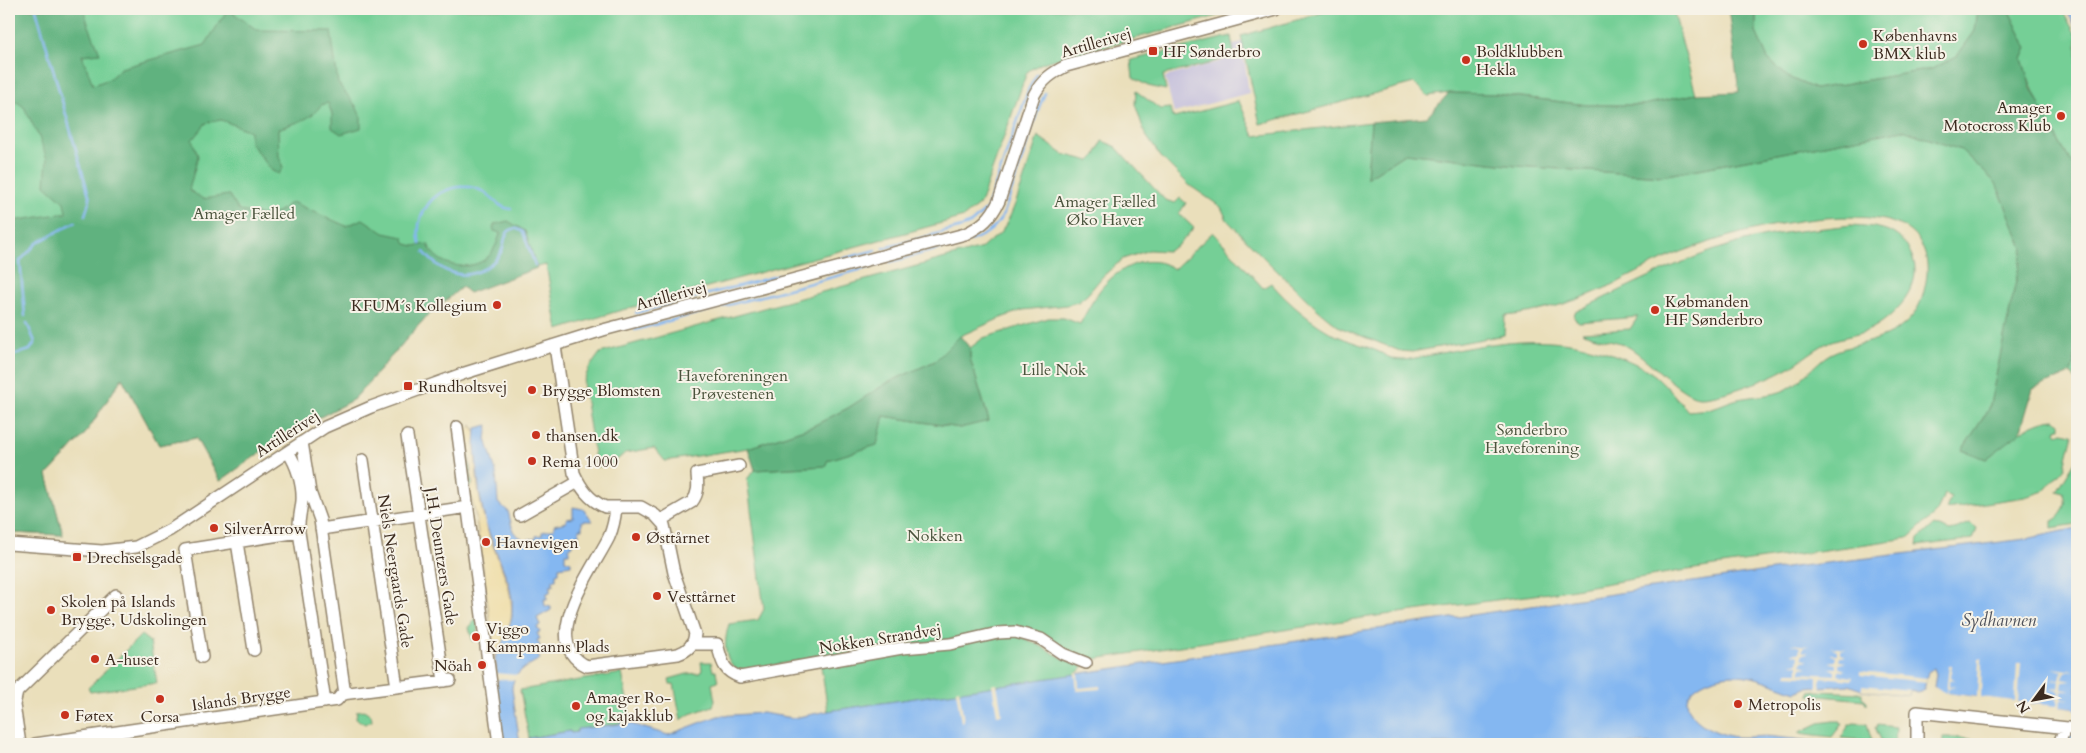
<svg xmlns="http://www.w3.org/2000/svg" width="2086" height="753" font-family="Cardo,serif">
	<rect width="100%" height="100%" fill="#f7f3e8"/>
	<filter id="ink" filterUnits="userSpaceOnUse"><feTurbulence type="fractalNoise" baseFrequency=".02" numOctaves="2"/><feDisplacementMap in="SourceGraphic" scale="10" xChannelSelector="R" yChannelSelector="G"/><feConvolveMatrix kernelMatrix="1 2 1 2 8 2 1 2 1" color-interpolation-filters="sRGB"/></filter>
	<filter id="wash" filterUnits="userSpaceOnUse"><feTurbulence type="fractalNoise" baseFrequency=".0096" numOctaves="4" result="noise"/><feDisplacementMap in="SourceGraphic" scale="20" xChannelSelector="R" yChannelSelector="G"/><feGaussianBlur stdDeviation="1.12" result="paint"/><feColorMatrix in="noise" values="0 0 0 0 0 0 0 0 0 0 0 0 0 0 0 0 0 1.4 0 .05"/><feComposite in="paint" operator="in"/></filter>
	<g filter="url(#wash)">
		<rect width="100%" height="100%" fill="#eadfbb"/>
		<path fill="#c5c0db" d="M1242,42l7,51 -75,20 -9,-36 53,-15 17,-7 -2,-11z"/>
		<path fill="#75cf96" stroke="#587c5a" d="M9,9h1234l-184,50c-12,1 -22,6 -32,13l-47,132 -16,13 -349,95 -57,18 -12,-65 -81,17 -40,36 -71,81 -73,39 -61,43 -24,-43 -37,7 -37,-67 -37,56 -38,41 16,60 -54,-2z
			M1335,9h338l23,85 -53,11h-55l-92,-11 -47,-1 -21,3 -14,-13 -154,41 -19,-88z
			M1756,9h222l-3,22 -18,25 -25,13 -117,20 -27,-12 -20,-18 -12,-27z
			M2008,9h53l16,27v136c-22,-36 -43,-72 -55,-113l5,-11z
			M1231,36l3,18 -26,10 -45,11 3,15 -18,-4 -15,-8 -2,-18z
			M1136,91l24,18 10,-1 4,10 65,-17 15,35 117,-14 -4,56 39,-25 110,13 146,10 241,-46 58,20 35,33 27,65 -34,161 -27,41 24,9c21,-16 43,-39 70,-40l4,4v5h-3l-1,3 2,3 4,-2 11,2 -8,33 -21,24 -19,6 -79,12 5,-12 -7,-3 -7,18 -29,26 -234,34 -118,20 -194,26 -273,42 -58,-30 -25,-1 -52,10 -134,18 -80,14c-18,-9 -16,-31 -11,-47l29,-4 6,-11 -17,-130 8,-9 70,-4 3,-6 48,-15 8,-29 76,12 29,-8 -19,-62v-10l13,-10 65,-20h16l16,6c6,-11 12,-23 20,-34 17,-22 49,-39 74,-21l39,-37 50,56 8,-5c18,21 42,41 66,53 13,6 27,9 40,15 13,6 13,9 28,9 77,-14 139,-34 215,-3 12,5 26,11 37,20 11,10 21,23 31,34 9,-1 19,-1 27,-4 9,-3 19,-8 29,-9 16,-3 34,-2 48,-12 14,-9 24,-24 38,-32 9,-5 20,-7 30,-10 30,-7 56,-19 64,-53 3,-13 5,-24 1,-37 -7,-22 -24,-31 -46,-35 -61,-9 -152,14 -208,37 -24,10 -46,24 -70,34 -30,13 -63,23 -96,26l-1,19 -92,17 -12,-1 -61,-24 -22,-18 -46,-44 -44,-45 -6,-13 -32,-22 -28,-28 -16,-23 -10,-30z
			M1038,136l25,18 27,7 6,-6 6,-14 13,5 50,54 10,3 5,-5 6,5 -7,11 15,14 -16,17 -10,6 -19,-1 -26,9 -20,17 -16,19 -9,7 -11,3 -44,5 -22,8 -41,18 -25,25 -48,22 -39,25 -35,18 -65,22 -83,13 -11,-13 -29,5 -14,12 -15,2 -13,-84 6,-15 11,-15 382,-105c6,-6 13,-10 18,-15 14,-15 30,-75 38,-97z
			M1851,225c27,2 47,2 60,29 16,31 -18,65 -44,77 -13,5 -27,6 -40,12 -16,8 -29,21 -45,28 -16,9 -65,27 -83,26 -18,-1 -54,-42 -74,-52 -13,-6 -29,-6 -43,-13l48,-3 8,-12 -59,5 -5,-4 1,-6c59,-28 117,-59 182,-74 31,-7 63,-9 94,-13z
			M2077,351v32l-6,-10z
			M465,426l2,3 2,35 4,22 -4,2 -8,-59z
			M2077,458v66l-25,4v-7c10,-4 17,-18 11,-28l-6,-2z
			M1970,523l7,5 -4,11 -56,7 1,-7 16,-14 16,6z
			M476,618l2,11 -5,13 -4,-14z
			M141,635l9,7 7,41 -67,9 -2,-4z
			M1017,636c25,7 42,24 67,31l-10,8 -246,36 -7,-45 170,-28z
			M701,662h10l2,9h3l2,11 -6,2 3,17 -2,5 -23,8 -9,6 -7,-36h-4l-1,-5 18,-5 12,-1 3,-3z
			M622,673l9,48 -54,9v2l-7,1v-2l-41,7 -9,-48z
			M1817,691l45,2v4l5,4v4l-3,-5 -55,-5 1,-3z
			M364,710l7,5 1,6 -7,3 -9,-5 1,-8z
			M1833,721h8l-1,3h2l-10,13 -34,-4 21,-10z
			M1854,723l13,1 5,17 -31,-3 8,-13z
			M1877,725l19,2 -1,17 -13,-2 -7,-15 3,1z
			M1943,737h5l75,7h-80z"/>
		<path fill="#60b27f" stroke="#4e6e4e" d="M9,9h76l2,12 13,32 -18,2 11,30 16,-6 12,-11 84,-23 23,-36 29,21 74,1 7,52 18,23 5,11v11l-20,6 -9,-6v-14l-4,-11 -7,2c-11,16 -25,17 -43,24l1,27 4,12 -4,6 -7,-3 -22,-29v-11l-29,-11 -15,3 -14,17 6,16 -9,34 14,9 26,-4 10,16 33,5 20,-14 54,24 17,-7 21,14 19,4 3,7 8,2 14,-2c8,23 42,29 60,13 6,-7 10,-15 12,-24l-6,-2 -1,-3 2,-4 13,-3 17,10 12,37 -68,25 -7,-6 -37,31 -71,81 -73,39 -61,43 -24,-43 -37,7 -37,-67 -37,56 -38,41 16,60 -54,-2v-35l5,-60 -5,-1v-213l3,-3 54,-8 -2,-11 -19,-17 2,-26 -8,-22 -15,-30 -7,-5 -8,1z
			M1728,9h28v23l12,27 20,18 27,12 117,-20 25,-13 18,-25 3,-22h30l19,39 -5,11 9,29 29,56 17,28v179l-6,22 -38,16 -13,44 -34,26 -24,-9 27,-41 34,-161 -27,-65 -35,-33 -58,-20 -241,46 -146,-10 -110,-13 -39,25 4,-56 56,-5 22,-24 47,1 91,11h56l53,-11 43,-2z
			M960,336l10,12v10l19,63 -29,7 -76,-12 -7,29 -49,15 -3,6 -70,4 -7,-22 65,-22 35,-18 39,-25 48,-22z"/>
		<path fill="#eeda9e" stroke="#94825e" d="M472,425l2,5h2c-2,32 1,64 10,95 15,52 44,79 9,133l-19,-140 -7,-30 4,-3 -7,-54z"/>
		<path fill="#84b7f1" stroke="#607088" d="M2065,9h12v20z
			M488,425l-2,14 10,33 2,31 10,8 5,20 5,6h3l2,6 6,-1v-3h7v-3l6,-1v-3l12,-3v-4l12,-3v-3l7,-1v-11l10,2 10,12h-11v8h-3v6h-3l-1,6h-3v6h-3v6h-4v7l6,2v3l-12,2v6l-3,1v6h-3v6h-3v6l-3,1v6h-3l1,7 6,1v3l-14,8 3,7 -3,2 3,5 -3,1 3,6 -3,1 3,6 -3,1 3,5 -3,2 3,5c-14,8 -27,13 -28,30l8,55h-18l-9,-62h5l-3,-24 12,-25 5,-16v-18l-3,-15 -23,-59 -6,-29 -5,-49 1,-19z
			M2077,528v186l-3,-5 -131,-16 -9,-6 2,-13 -2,-6 -6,4 -4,18 -6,2 -8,-2 -1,5 -47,-5 -13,-5 -43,3 -10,4c-29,-10 -54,-24 -84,-13 -11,4 -19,9 -25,19 -1,24 30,36 49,39 13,1 26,-2 39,0 23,2 45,5 68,7h-1313l-1,-6 41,-7 1,2 6,-1v-3l51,-6 40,12 50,-19 44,-3 31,5 35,-7 965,-144 233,-28z
			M2077,716v28h-10z"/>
		<path fill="#eadfbb" d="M1791,644l18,2 -6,1 -1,4 7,2 -7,1v4l7,2 -7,1 -1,4 7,2 -7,1v5l34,2v-4l-6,-3h7v-4l-7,-2 7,-1v-4l-6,-3h7v-4l-7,-3 17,2 -7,1v4l6,2 -6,1 -1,4 7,1 -7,2v4l7,2 -7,1 -1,4 15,2 -1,3 -30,-3 -2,4 1,8h-4v-12l-30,-2v-3h11v-7l-8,-2h8l1,-7 -8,-3h8l1,-6z
			M1979,658h3l-1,39 34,4 2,-38h4l-3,39 39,4 1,-7 -6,-2h6l1,-6 -9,-2 9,-1 1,-7 -9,-1 9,-1 2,-8 -9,-3 21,3 -10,1 -1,7 9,2 -9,1 -1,7 9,2h-9l-1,7 9,1 -9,1 -1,7 14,2 3,5 -5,-1v-2l-130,-16 -9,-5 1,-3 12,6 3,-27h3l-2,12 6,2 -7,1v5l7,1 -7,1 -2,5 30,4z
			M1860,671l67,7 -1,4 -66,-7z
			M495,673l23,2 -1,2 -2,3 -20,-1z
			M1075,673h3l1,15 21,-2v3l-23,2z
			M992,684h5l5,30 -5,1z
			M1862,685l48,5 -1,5 -47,-5z
			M959,689l5,32 -3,1 -5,-32z"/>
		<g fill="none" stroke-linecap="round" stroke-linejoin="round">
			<path stroke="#84b7f1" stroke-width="2.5" d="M36,9l54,190 -5,16
				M420,244c-4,-15 0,-29 9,-41 12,-15 35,-21 53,-12 11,5 15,17 29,18
				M884,248l78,-21 9,-4 16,-14 42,-121 8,-14
				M424,252c16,20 38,30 61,16 6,-4 13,-9 16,-16 4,-6 2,-16 8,-21 5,-4 9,-2 14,1l12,33
				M890,262l82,-22c16,-6 24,-12 32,-27l35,-106 6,-14
				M636,313l240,-63
				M25,316l-5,-55 17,-18 38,-21
				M635,330l243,-65
				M9,345l4,10 17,-5 5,-8 -8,-19"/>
		</g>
	</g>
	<g filter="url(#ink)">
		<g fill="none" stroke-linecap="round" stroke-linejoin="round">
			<g stroke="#92846c" stroke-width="14">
				<path id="minor" d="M555,346l19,127c7,15 15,27 31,34h36l14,8 9,10 10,48 21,61c-1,11 -8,17 -17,20l-91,12c-51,-24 7,-98 22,-129 4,-9 6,-19 7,-30
					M457,427l42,317
					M407,436l37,245
					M302,442l8,50 10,28 25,174
					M288,452c9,13 15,33 14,49 -1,11 -4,20 -3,31l26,170
					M363,460l34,227
					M520,515l58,-33
					M661,520l31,-18c7,-9 6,-17 5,-28l42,-8
					M321,529l147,-22
					M237,542l17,108
					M9,544l93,7 34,-4 34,-17 155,-103 46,-20 94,-34 138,-43 362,-96c17,-8 26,-16 34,-33l35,-106c8,-15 18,-22 32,-29l210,-57
					M692,644h25c5,16 5,27 23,33l162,-29 48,-4 48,-11 17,-1 26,7 22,15 23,9
					M202,657l-17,-107 114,-18
					M20,744l-6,-39 3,-13 99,-97
					M35,744l302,-44 5,-6 108,-14
					M1917,744v-32l160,17
					M2059,744l6,-16"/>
			</g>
			<use href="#minor" stroke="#fff" stroke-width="11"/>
		</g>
	</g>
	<g fill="#c8321e" stroke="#f7f3e8" stroke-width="2">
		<circle cx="1863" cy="44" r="5"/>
		<rect x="1148" y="46" width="10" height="10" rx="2.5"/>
		<circle cx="1466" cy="60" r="5"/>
		<circle cx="2061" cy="116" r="5"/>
		<circle cx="497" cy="305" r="5"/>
		<circle cx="1655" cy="310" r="5"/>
		<rect x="403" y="381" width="10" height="10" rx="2.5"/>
		<circle cx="532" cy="390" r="5"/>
		<circle cx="536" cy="435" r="5"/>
		<circle cx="532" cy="461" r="5"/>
		<circle cx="214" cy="528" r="5"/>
		<circle cx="636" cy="537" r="5"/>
		<circle cx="486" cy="542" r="5"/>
		<rect x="72" y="552" width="10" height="10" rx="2.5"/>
		<circle cx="657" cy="596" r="5"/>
		<circle cx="51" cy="610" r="5"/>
		<circle cx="476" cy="637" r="5"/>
		<circle cx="95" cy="659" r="5"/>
		<circle cx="482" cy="665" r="5"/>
		<circle cx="160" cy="699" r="5"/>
		<circle cx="1738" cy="704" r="5"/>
		<circle cx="576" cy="706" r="5"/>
		<circle cx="65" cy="715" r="5"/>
	</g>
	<g text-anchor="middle" stroke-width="4" stroke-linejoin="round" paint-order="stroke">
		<g font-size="16" fill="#3b2a1e" stroke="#f7f3e8" text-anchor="start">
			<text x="1873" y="41">Københavns<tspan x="1873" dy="18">BMX klub</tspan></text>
			<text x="1163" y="57">HF Sønderbro</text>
			<text x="1476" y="57">Boldklubben<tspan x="1476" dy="18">Hekla</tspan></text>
			<text x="2051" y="113" text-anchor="end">Amager<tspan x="2051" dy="18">Motocross Klub</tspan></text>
			<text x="1665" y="307">Købmanden<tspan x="1665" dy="18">HF Sønderbro</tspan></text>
			<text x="487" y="311" text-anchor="end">KFUM´s Kollegium</text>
			<text x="418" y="392">Rundholtsvej</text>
			<text x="542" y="396">Brygge Blomsten</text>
			<text x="546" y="441">thansen.dk</text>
			<text x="542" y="467">Rema 1000</text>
			<text x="224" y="534">SilverArrow</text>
			<text x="646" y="543">Østtårnet</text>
			<text x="496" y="548">Havnevigen</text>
			<text x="87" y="563">Drechselsgade</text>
			<text x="667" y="602">Vesttårnet</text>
			<text x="61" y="607">Skolen på Islands<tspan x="61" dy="18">Brygge, Udskolingen</tspan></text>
			<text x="486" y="634">Viggo<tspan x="486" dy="18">Kampmanns Plads</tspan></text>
			<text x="105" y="665">A-huset</text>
			<text x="472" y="671" text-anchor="end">Nöah</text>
			<text x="586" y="703">Amager Ro-<tspan x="586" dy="18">og kajakklub</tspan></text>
			<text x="1748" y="710">Metropolis</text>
			<text x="75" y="721">Føtex</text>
			<text x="160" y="722" text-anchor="middle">Corsa</text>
		</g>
		<g font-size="16" fill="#3b2a1e" stroke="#f7f3e8">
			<text transform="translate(1096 42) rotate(-16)" y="6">Artillerivej</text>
			<text transform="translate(671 295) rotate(-15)" y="6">Artillerivej</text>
			<text transform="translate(287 433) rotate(-33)" y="6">Artillerivej</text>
			<text transform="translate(442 556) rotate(81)" y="6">J.H. Deuntzers Gade</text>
			<text transform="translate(396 571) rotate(81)" y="6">Niels Neergaards Gade</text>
			<text transform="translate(880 638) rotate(-9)" y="6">Nokken Strandvej</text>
			<text transform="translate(241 698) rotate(-8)" y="6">Islands Brygge</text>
		</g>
		<g font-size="16" fill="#4a533c" stroke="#f7f3e8">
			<text x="1105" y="207">Amager Fælled<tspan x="1105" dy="18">Øko Haver</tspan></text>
			<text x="244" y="219">Amager Fælled</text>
			<text x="1054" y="375">Lille Nok</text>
			<text x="733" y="381">Haveforeningen<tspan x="733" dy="18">Prøvestenen</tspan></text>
			<text x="1532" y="435">Sønderbro<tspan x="1532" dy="18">Haveforening</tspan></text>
			<text x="935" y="541">Nokken</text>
		</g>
		<g font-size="18" font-style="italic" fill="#51545d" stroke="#f7f3e8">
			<text x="1999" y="626">Sydhavnen</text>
		</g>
	</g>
	<rect width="2086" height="753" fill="none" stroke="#f7f3e8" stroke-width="30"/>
	<g transform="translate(2034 700) rotate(238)" stroke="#f7f3e8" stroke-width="4" paint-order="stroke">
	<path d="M0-4L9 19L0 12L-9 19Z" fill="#3b2a1e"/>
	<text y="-8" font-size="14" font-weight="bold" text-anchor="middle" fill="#3b2a1e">N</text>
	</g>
</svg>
